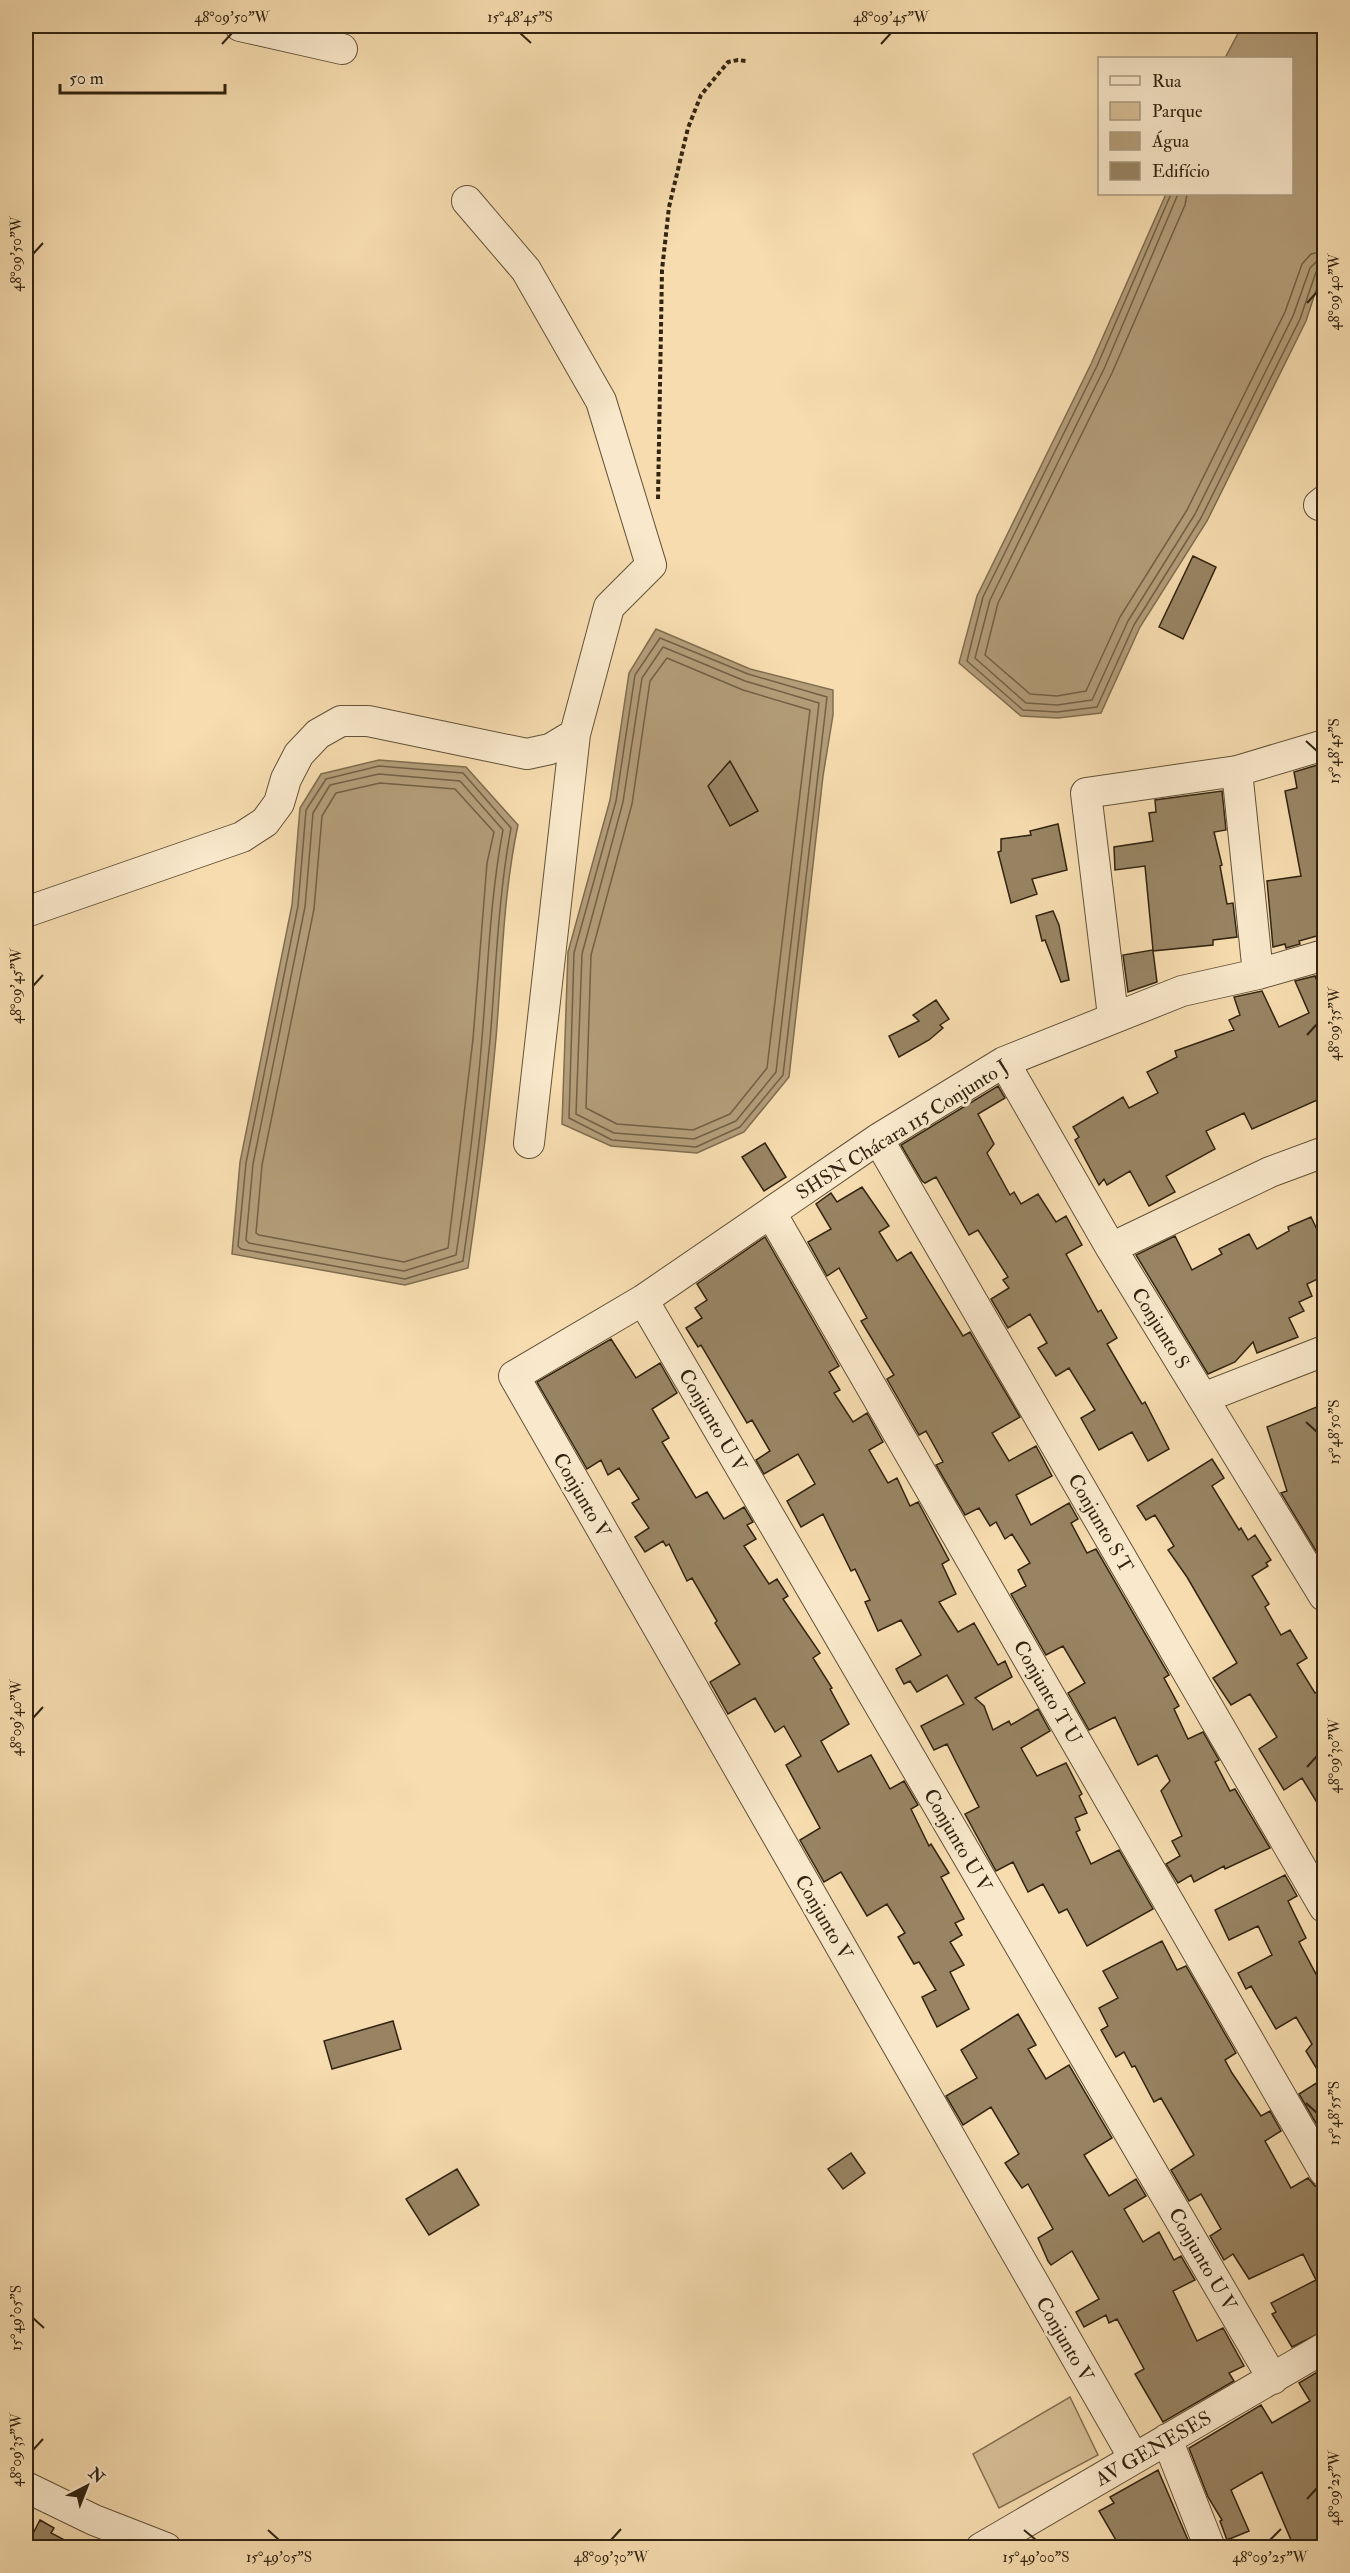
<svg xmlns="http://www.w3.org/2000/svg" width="1350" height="2573" font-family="'IM FELL Double Pica',serif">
	<rect width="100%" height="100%" fill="#f6dcaf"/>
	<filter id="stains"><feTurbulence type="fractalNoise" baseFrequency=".00333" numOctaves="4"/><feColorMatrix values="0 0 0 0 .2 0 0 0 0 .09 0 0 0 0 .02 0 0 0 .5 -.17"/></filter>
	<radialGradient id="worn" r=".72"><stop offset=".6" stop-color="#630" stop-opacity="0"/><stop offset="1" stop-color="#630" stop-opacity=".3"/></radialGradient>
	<path fill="#d5bd94" stroke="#847052" stroke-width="1.5" d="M1070,2397l28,58 -99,53 -26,-54z"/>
	<path fill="#b39d79" stroke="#7f6d4f" stroke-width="1.5" d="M1242,26h82v240l-18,55 -99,200 -67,106 -39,86 -43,5 -37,-2 -62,-53 18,-67 114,-232 75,-170h126v-136h-67z
		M656,629l94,40 83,21v25l-10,61 -34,301 -45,55 -47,21 -86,-7 -49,-22 6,-172 42,-152 19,-127z
		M379,760l87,7 52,58c-15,70 -16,142 -22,213 -7,77 -17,153 -28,230l-63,17 -173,-31 8,-92 52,-257 8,-97 21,-34z"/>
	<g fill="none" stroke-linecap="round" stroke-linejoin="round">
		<path stroke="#726045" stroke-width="1.5" d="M1171,194l-74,172 -114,231 -16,64 56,49 34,2 40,-5 37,-82 67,-107 99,-199 16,-47 8,-4
			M1178,194l-74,175 -114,231 -15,58 51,45 31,2 35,-5 36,-79 67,-107 98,-198 17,-48 6,-6 8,-2
			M1187,194l-2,11 -73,168 -114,230 -13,52 45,39 27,2 29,-5 34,-74 67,-107 98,-198 17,-48 9,-10 13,-3
			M660,638l88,36 79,23 -44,378 -43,52 -44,20 -84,-7 -43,-22 5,-165 42,-152 19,-126z
			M663,647l82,34 74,22 -43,369 -40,49 -42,18 -80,-6 -38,-19 6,-160 41,-152 19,-124z
			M667,658l76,32 67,20 -43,358 -37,46 -37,16 -76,-6 -31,-16 5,-153 41,-151 18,-123z
			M379,766l84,7 48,55c-13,70 -15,141 -21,212 -7,74 -16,148 -27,221l-58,18 -164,-30 -3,-3 8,-83 52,-257 8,-96 20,-31z
			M379,774l81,7 43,49c-13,68 -15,139 -21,208 -6,73 -15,145 -26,217l-52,16 -155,-28 -3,-3 7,-76 52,-257 8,-94 17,-28z
			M380,783l75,6 39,43 -7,31 -14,176 -25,209 -44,14 -145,-27 -3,-2 6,-68 52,-256 8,-93 14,-23z"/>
	</g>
	<path fill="#988463" stroke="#322411" stroke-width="1.5" d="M1193,556l23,11 -33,72 -24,-12z
		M730,761l28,50 -28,15 -22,-40z
		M1324,763v171l-25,7 1,3 -14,4 -1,-4 -12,3 -6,-66 34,-5 -16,-85 12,-3 -3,-16z
		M1222,791l4,39 -12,2 8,33 -2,1 7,38 6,-1 4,34 -24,3v5l-60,6 4,31 -29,10 -5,-37 30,-5 -8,-84 -30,4 -1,-23 39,-6 -4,-28 7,-1 -1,-12z
		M1058,824l9,46 -35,9 5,15 -26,9 -13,-51 3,-1v-12l30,-4 -1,-4z
		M1053,911l6,14 10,55 -8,2 -16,-42 -3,1 -6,-25z
		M1315,976l9,21v100l-72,32 -8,-16 -38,18 9,18 -49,27 9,16 -26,14 -19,-35 -23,14 -3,-6 -5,6 -24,-45 4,-3 -6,-10 50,-30 6,11 29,-15 -11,-21 30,-15 -2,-6 59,-21 -5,-10 11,-5 -6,-18 28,-6 17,36 30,-14 -14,-32z
		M936,1000l13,19 -9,6 3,3 -14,12 -30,17 -10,-21 30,-15 -6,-6z
		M998,1086l7,12 -27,16 16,30 -7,9 23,42 4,-3 7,12 17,-10 18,28 10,-6 16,29 -16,9 32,58 3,-2 16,28 -10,6 35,60 3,-2 24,47 -21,12 -16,-29 -33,18 -18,-32 14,-8 -26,-42 -13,8 -18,-28 9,-5 -17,-29 -22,14 -17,-29 18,-11 -6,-8 5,-3 -30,-47 -9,5 -33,-58 -11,6 -3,-2 -21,-36z
		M765,1143l21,34 -22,14 -22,-34z
		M862,1187l27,39 -10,6 18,29 14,-9 52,84 7,-4 50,85 -28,16 17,28 27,-15 16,30 -36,19 15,30 38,-22 9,16 -7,4 16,30 9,-4 73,126 -5,3 15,28 -5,3 14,30 15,-7 16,28 -4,2 15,29 5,-2 35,59 -45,21 -1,-3 -30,16 -3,-7 -13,8 -12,-19 14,-8 -8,-15 10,-5 -21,-45 9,-10 -13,-26 -19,10 -23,-48 -26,13 -21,-37 17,-10 -22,-37 -17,9 -35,-61 15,-8 -8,-16 12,-7 -18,-29 -7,5 -9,-17 -6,4 -11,-18 -14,7 -29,-50 7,-3 -17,-31 -7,4 -32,-56 7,-4 -33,-54 6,-3 -28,-50 -12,8 -19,-34 23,-13 -15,-25 15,-11 6,9z
		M1311,1217l13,27v32l-17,8 5,12 -13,6 5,9 -15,7 9,19 -41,16 -4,-11 -18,20 -27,12 -72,-119 39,-19 17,34 30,-16 -3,-5 30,-15 8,15 32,-18 -1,-4z
		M765,1237l74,129 -10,6 11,18 -6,3 19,29 14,-9 16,29 -14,8 19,33 9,-5 13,28 8,-4 31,58 -7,4 14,30 -17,8 19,30 16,-9 24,42 7,-4 7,16 -37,21 9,8 9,24 16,-9 2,4 27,-16 12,22 -29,17 16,28 29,-13 16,31 -3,2 8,17 -12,5 5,12 -4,2 15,32 28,-14 34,59 -66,37 -20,-37 -8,4 -16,-29 -15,8 -15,-30 -17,9 -31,-57 14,-7 -23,-45 -9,-18 -13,6 -13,-24 43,-22 -17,-29 -30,17 -7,-11 -6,3 -8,-15 25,-14 -20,-35 -23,11 -13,-29 5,-2 -15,-31 -4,2 -28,-57 -22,13 -14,-26 28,-17 -17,-30 -34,20 -8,-14 14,-9 -18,-31 -5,3 -46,-78 -3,2 -12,-19 16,-10 -7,-10 12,-8 -10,-16z
		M611,1339l25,39 24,-15 17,30 -25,16 17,29 -7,4 34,56 11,-6 17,27 20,-12 9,15 -6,3 9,14 -12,7 25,38 8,-5 11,17 -5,3 37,54 -7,5 19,30 -2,1 19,35 -28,17 17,31 33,-17 19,34 14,-8 14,24 -7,4 18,37 2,-2 18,29 -8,4 23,42 -9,4 7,12 -12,7 14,23 -14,7 19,37 -32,18 -15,-30 14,-7 -17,-28 -5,2 -16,-27 7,-4 -18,-29 -20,12 -26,-44 -17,10 -24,-42 20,-12 -34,-63 15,-9 -17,-30 -9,6 -20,-34 -27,16 -18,-32 30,-18 -25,-41 2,-2 -25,-43 -5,3 -18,-37 -3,2 -3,-5 -18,11 -10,-15 14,-9 -17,-25 7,-4 -20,-31 -11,7 -7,-15 -14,9 -50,-87z
		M1324,1404v160l-43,-71 6,-2 -20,-64z
		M1212,1459l12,19 -12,8 27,44 2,-2 7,12 7,-5 16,25 -5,3 2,3 -16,10 17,28 -4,3 16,28 9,-5 17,28 -10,6 18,29 9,-6v127l-22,-36 -18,12 -25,-41 18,-12 -27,-43 -19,11 -18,-27 24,-15 -50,-86 -19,-27 6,-4 -19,-31 -9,5 -9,-14z
		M1285,1875l12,21 -9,5 18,37 -7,4 17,32 8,-6v169l-25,-43 24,-15 -17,-28 6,-7 -16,-27 -20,12 -25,-43 -5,3 -8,-16 34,-18 -14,-29 -29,14 -14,-30z
		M1162,1941l15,29 9,-4 50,87 -11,7 7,13 29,43 9,-5 11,20 -16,10 26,47 17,-10 7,8 9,2v143l-32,16 -20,-33 4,-2 -5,-9 45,-23 -13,-26 -54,25 -16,-25 -9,6 -14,-24 11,-7 -20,-35 -12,7 -18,-31 23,-15 -33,-57 -7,4 -19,-36 -3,1 -8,-15 -8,5 -15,-27 7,-4 -9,-18 19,-10 -15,-27z
		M1018,2014l18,31 -8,4 18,30 23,-14 43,73 -28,17 25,41 27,-17 10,17 -22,13 19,33 16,-10 15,28 7,-4 14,24 -22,11 24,50 26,-13 21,38 -15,7 5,8 -71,41 -28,-48 9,-5 -27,-50 -8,4 -3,-8 -22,12 -8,-15 23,-13 -27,-48 -21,14 -3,-4 -10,-23 15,-9 -25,-45 -6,4 -17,-25 14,-9 -28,-47 -28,18 -17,-29 31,-18 -16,-28z
		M393,2021l8,28 -69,20 -8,-28z
		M851,2153l14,20 -22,16 -15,-20z
		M457,2169l22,36 -50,30 -23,-36z
		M1324,2368v179h-30l-32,-75 -31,18 18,41 -22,9 -7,-19 2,-1 -14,-23 -19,-49 72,-43 11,18 38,-22 -11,-18z
		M1158,2470l33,77h-71l-21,-36 15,-8 -4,-6z
		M40,2520l14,8 -3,5 27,14h-52z"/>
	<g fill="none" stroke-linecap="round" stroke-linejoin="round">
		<g stroke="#635238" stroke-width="32">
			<path id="minor" d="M240,26l102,23
				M467,201l59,69 75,131 50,164 -42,42 -34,127 -46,409
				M1319,505l5,-4
				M1237,771l21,203
				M26,912l216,-75 23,-15 14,-19 7,-24 13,-25 19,-20 23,-13h27l159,33 23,-5 25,-15
				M1113,1016l-27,-223 151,-22 87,-26
				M1004,1062l107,186 213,348
				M878,1139l446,768
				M771,1213l553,958
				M1111,1248l159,-76 54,-20
				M643,1300l630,1079
				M1203,1398l121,-47
				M1167,2439l43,109
				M1134,2458l-620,-1082 129,-76 235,-161 126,-77 178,-71 76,-17 66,-19
				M26,2487l68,33 72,28
				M981,2548l343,-200"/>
		</g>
		<path stroke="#322411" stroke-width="4" stroke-dasharray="4.5 3" stroke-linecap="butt" d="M658,499l4,-229 7,-63 19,-79 13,-33 27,-33 10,-2 8,1"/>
		<use href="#minor" stroke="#f9e8cb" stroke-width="30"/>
	</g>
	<path fill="none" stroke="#322411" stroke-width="2" d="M520,33l11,10M222,44l10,-11M881,44l10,-11M33,254l10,-11M1307,303l10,-11M1306,741l11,10M33,986l10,-11M1307,1035l10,-11M1306,1422l11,10M33,1718l10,-11M1307,1767l10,-11M1306,2103l11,10M33,2318l11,10M33,2450l10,-11M1307,2499l10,-11M268,2530l11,10M1024,2530l12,10M611,2540l10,-11M1270,2540l11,-11"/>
	<g text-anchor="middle" stroke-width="6" stroke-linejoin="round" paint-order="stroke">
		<g font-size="20" fill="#322411" stroke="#f9e8cb">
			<text transform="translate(902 1129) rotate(-32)" y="7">SHSN Chácara 115 Conjunto J</text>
			<text transform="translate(1161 1328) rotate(58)" y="7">Conjunto S</text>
			<text transform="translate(713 1420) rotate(60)" y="7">Conjunto U V</text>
			<text transform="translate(582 1495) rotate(60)" y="7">Conjunto V</text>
			<text transform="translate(1101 1523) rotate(60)" y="7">Conjunto S T</text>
			<text transform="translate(1048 1692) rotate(60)" y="7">Conjunto T U</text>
			<text transform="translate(958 1840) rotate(60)" y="7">Conjunto U V</text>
			<text transform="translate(824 1917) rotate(60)" y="7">Conjunto V</text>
			<text transform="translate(1203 2259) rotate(60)" y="7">Conjunto U V</text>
			<text transform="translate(1065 2339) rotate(60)" y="7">Conjunto V</text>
			<text transform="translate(1153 2448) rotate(-30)" y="7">AV GENESES</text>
		</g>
	</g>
	<rect width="1350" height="2573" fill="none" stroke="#f6dcaf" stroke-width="66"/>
	<rect x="1098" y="57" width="195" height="138" fill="#f9e8cb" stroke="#a99a81" stroke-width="1.5"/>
	<rect x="1110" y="76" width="30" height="9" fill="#f9e8cb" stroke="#a99a81" stroke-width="1.5"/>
	<text x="1152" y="87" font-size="18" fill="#322411">Rua</text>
	<rect x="1110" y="102" width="30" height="18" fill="#d5bd94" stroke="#a99a81" stroke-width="1.5"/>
	<text x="1152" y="117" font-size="18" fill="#322411">Parque</text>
	<rect x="1110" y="132" width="30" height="18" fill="#b39d79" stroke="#a99a81" stroke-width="1.5"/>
	<text x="1152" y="147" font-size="18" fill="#322411">Água</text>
	<rect x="1110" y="162" width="30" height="18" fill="#988463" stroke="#a99a81" stroke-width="1.5"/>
	<text x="1152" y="177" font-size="18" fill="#322411">Edifício</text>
	<g transform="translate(87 2486) rotate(42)" stroke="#f9e8cb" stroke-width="4.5" paint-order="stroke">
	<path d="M0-4.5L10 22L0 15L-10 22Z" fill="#322411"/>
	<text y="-9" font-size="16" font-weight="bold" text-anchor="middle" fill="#322411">N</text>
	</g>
	<path d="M60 84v9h165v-9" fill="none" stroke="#322411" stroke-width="3"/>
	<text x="69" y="84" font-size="18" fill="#322411" stroke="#f9e8cb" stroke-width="4.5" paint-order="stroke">50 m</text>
	<rect x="33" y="33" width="1284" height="2507" fill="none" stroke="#322411" stroke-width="2"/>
	<g font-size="15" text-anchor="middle" fill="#322411">
		<text x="232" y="22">48°09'50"W</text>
		<text x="520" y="22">15°48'45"S</text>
		<text x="891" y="22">48°09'45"W</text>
		<text transform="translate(16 254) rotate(-90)" y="5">48°09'50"W</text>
		<text transform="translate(1334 292) rotate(-90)" y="5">48°09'40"W</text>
		<text transform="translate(1334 751) rotate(-90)" y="5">15°48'45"S</text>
		<text transform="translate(16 986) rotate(-90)" y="5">48°09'45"W</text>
		<text transform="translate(1334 1024) rotate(-90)" y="5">48°09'35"W</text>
		<text transform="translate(1334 1432) rotate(-90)" y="5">15°48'50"S</text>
		<text transform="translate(16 1718) rotate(-90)" y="5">48°09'40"W</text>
		<text transform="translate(1334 1756) rotate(-90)" y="5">48°09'30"W</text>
		<text transform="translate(1334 2113) rotate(-90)" y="5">15°48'55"S</text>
		<text transform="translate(16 2318) rotate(-90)" y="5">15°49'05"S</text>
		<text transform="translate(16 2450) rotate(-90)" y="5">48°09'35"W</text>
		<text transform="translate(1334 2488) rotate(-90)" y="5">48°09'25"W</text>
		<text x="279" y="2562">15°49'05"S</text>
		<text x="611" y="2562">48°09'30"W</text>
		<text x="1036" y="2562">15°49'00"S</text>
		<text x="1270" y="2562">48°09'25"W</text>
	</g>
	<rect width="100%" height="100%" filter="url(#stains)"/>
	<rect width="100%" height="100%" fill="url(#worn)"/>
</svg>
